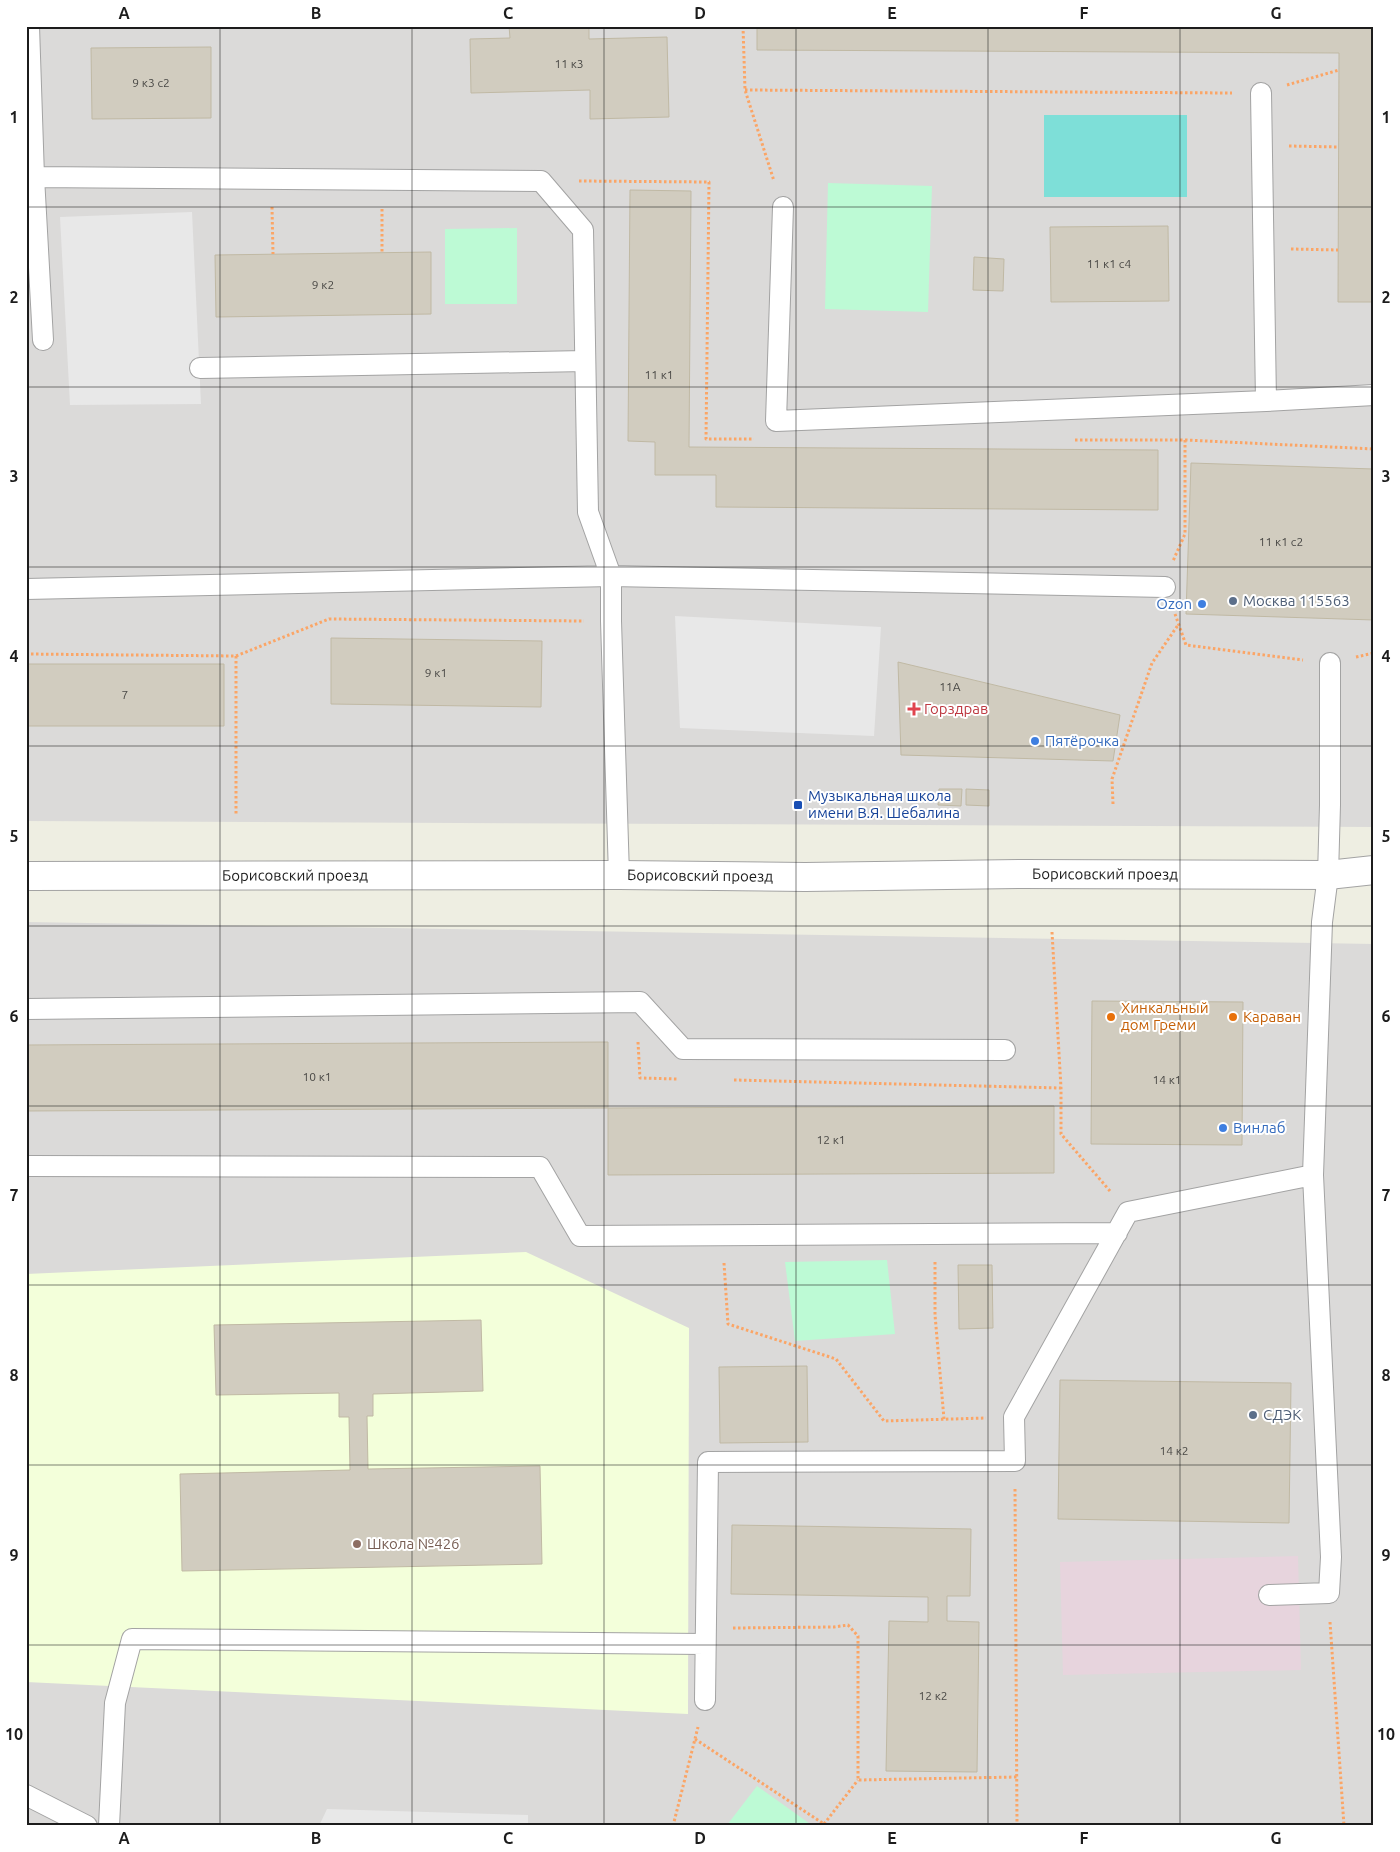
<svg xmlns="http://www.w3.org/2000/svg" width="1400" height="1852" font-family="Ubuntu,sans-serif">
	<rect width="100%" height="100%" fill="#eeeee2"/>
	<path fill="#dbdad9" d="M26,26h1348v801l-1348,-6z
		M26,922l1348,22v882h-1348z"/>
	<path fill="#e7d4dd" d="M1298,1556l3,114 -238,5 -3,-113z"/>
	<path fill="#f3ffda" d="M526,1252l163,76 -1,386 -662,-32v-408z"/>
	<path fill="#bdfad5" d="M828,183l104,3 -4,126 -103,-3z
		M517,228v76h-72v-75z
		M887,1260l8,74 -100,7 -10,-79z
		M757,1786l56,40 -86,-1z"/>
	<path fill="#7edfd8" d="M1044,115h143v82h-143z"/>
	<path fill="#e8e8e8" d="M192,212l9,192 -131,1 -10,-188z
		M675,616l206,11 -7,109 -194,-8z
		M327,1809l201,6v11h-209z"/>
	<path fill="#d1ccbf" stroke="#c0b9a4" d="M509,26h80v13l78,-2 2,80 -79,2v-29l-119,3 -1,-54 40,-1z
		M757,26h616l1,276h-36l1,-249 -582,-3z
		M211,47v71l-119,1 -1,-71z
		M630,190l61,1 -2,256 469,3v60l-442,-3v-32h-61v-33l-27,-1z
		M1168,226l1,75 -118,1 -1,-75z
		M431,252v62l-215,3 -1,-62z
		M974,257l30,2 -1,32 -30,-1z
		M1191,463l183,6v151l-188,-6z
		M331,638l211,3 -1,66 -210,-3z
		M898,662l222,53 -7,46 -212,-6z
		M26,664h198v62h-198z
		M939,789h23l-1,17 -23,-1z
		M966,789l23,1v16l-23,-1z
		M1092,1001l151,1 -1,143 -151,-1z
		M608,1042v66l-582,3v-66z
		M1054,1106v67l-446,2v-67z
		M958,1265h34l1,63 -34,1z
		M481,1320l2,71 -110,3v22h-6l1,53 172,-3 2,98 -360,7 -2,-97 170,-4 -1,-53h-10v-24l-123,2 -2,-70z
		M807,1366l1,76 -88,1 -1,-76z
		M1060,1380l231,3 -2,140 -231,-4z
		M732,1525l239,4 -1,67h-23v25l32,1 -2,150 -91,-1 3,-150 39,1v-25l-197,-3z"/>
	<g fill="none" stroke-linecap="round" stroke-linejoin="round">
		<g stroke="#a3a3a3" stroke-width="22">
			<path id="service" d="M29,26l5,151
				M1261,93l5,308
				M783,207l-7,214 490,-20 108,-6
				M43,340l-9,-163 507,4 42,49 5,282 23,64v45l8,254
				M200,368l385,-7
				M26,589l585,-13 554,11
				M26,1009l614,-7 43,47 322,1
				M26,1166l514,1 40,69 537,-3
				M1269,1595l60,-2 2,-36 -18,-382 9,-253 6,-47 2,-70v-142
				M705,1700l3,-238 307,-1 -1,-44 114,-205 185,-37
				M26,1795l61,31
				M109,1826l6,-123 17,-64 573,5"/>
		</g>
		<g stroke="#a3a3a3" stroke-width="30">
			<g id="tertiary">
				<path id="s1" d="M26,876l593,-1 186,2 216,-3 307,1 46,-5"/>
			</g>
		</g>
		<path stroke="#fba566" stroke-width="3" stroke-dasharray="2.5 2.5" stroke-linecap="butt" d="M743,26l2,64 29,91
			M1287,85l52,-15
			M745,90l487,3
			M1289,146l50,1
			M579,181l130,1 -3,257h48
			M272,207l1,47
			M382,209v44
			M1291,249l47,1
			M1075,440h110v94l-12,27
			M1185,440l189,9
			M1175,614l11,31 117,15
			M26,654l210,2v160
			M236,656l93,-37 255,2
			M1356,657l18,-4
			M1113,804l-1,-25 40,-116 26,-38
			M1052,932l9,156v46l49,57
			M638,1042l2,36 38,1
			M734,1080l327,8
			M935,1262v53l9,104
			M724,1263l4,61 108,35 48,62 102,-3
			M1015,1489l2,337
			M1330,1622l14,204
			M733,1628l101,-1 14,-2 10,11v144l159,-3
			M695,1739l132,87
			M824,1824l34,-44
			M673,1826l25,-99"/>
		<use href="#service" stroke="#fff" stroke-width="20"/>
		<use href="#tertiary" stroke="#fff" stroke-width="28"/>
	</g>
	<path fill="none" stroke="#1c1c1c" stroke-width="1" stroke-opacity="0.55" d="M220,26v1800M412,26v1800M604,26v1800M796,26v1800M988,26v1800M1180,26v1800M26,207h1348M26,387h1348M26,567h1348M26,746h1348M26,926h1348M26,1106h1348M26,1285h1348M26,1465h1348M26,1645h1348"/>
	<g fill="#5c6f8a" stroke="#fff" stroke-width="2">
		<circle cx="1233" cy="601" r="5"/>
		<circle cx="1253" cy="1415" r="5"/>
	</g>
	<g fill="#3f7fe0" stroke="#fff" stroke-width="2">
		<circle cx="1202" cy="604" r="5"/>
		<circle cx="1035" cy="741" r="5"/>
		<circle cx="1223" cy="1128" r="5"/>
	</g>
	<path fill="#e0444e" stroke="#fff" stroke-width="2" d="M911.5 701.5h5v5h5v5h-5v5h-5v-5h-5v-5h5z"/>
	<rect fill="#1a4fb4" stroke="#fff" stroke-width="2" x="793" y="800" width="10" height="10" rx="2.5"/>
	<g fill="#e8710a" stroke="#fff" stroke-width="2">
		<circle cx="1111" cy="1017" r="5"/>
		<circle cx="1233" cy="1017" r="5"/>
	</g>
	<circle fill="#8d6e63" stroke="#fff" stroke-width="2" cx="357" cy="1544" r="5"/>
	<g text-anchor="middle" stroke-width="4" stroke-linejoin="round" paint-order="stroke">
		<g font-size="12" fill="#494845">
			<text x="569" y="68">11 к3</text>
			<text x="151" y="87">9 к3 с2</text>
			<text x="1109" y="268">11 к1 с4</text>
			<text x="323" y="289">9 к2</text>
			<text x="659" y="379">11 к1</text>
			<text x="1281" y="546">11 к1 с2</text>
			<text x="436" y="677">9 к1</text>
			<text x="950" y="691">11А</text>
			<text x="125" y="699">7</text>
			<text x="317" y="1081">10 к1</text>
			<text x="1167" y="1084">14 к1</text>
			<text x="831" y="1144">12 к1</text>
			<text x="1174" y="1455">14 к2</text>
			<text x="933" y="1700">12 к2</text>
		</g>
		<g font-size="15" fill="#4e5e75" stroke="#fff" text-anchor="start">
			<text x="1243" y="606">Москва 115563</text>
			<text x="1263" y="1420">СДЭК</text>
		</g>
		<g font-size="15" fill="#366cbe" stroke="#fff" text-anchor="start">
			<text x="1192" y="609" text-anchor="end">Ozon</text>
			<text x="1045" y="746">Пятёрочка</text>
			<text x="1233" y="1133">Винлаб</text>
		</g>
		<g font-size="15" fill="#be3a42" stroke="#fff" text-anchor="start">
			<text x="924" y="714">Горздрав</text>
		</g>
		<g font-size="15" fill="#164399" stroke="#fff" text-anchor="start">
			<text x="808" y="801">Музыкальная школа<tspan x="808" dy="17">имени В.Я. Шебалина</tspan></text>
		</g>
		<g font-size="15" fill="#1c1c1c" stroke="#fff">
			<text dy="5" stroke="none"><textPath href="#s1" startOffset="1079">Борисовский проезд</textPath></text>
			<text dy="5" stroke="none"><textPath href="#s1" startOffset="269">Борисовский проезд</textPath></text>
			<text dy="5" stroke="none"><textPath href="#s1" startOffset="674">Борисовский проезд</textPath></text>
		</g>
		<g font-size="15" fill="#c56008" stroke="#fff" text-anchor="start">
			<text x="1121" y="1013">Хинкальный<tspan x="1121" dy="17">дом Греми</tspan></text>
			<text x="1243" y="1022">Караван</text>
		</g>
		<g font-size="15" fill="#785e54" stroke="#fff" text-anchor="start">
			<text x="367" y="1549">Школа №426</text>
		</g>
	</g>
	<rect width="1400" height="1852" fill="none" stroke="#ffffff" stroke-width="55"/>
	<rect x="28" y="28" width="1344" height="1796" fill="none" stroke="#1c1c1c" stroke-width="2"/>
	<g font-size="16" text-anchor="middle" font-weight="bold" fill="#1c1c1c">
		<text x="124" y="19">A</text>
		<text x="316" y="19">B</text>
		<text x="508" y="19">C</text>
		<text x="700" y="19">D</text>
		<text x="892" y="19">E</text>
		<text x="1084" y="19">F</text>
		<text x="1276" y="19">G</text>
		<text x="14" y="123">1</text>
		<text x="1386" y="123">1</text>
		<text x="14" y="303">2</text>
		<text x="1386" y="303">2</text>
		<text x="14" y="482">3</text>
		<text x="1386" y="482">3</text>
		<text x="14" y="662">4</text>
		<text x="1386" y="662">4</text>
		<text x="14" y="842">5</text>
		<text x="1386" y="842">5</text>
		<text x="14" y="1022">6</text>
		<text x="1386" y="1022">6</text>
		<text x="14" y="1201">7</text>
		<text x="1386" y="1201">7</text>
		<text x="14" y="1381">8</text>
		<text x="1386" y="1381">8</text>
		<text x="14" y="1561">9</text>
		<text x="1386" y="1561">9</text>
		<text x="14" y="1740">10</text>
		<text x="1386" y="1740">10</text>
		<text x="124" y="1844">A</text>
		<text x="316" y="1844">B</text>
		<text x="508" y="1844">C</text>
		<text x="700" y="1844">D</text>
		<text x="892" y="1844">E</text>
		<text x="1084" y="1844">F</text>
		<text x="1276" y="1844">G</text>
	</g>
</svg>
